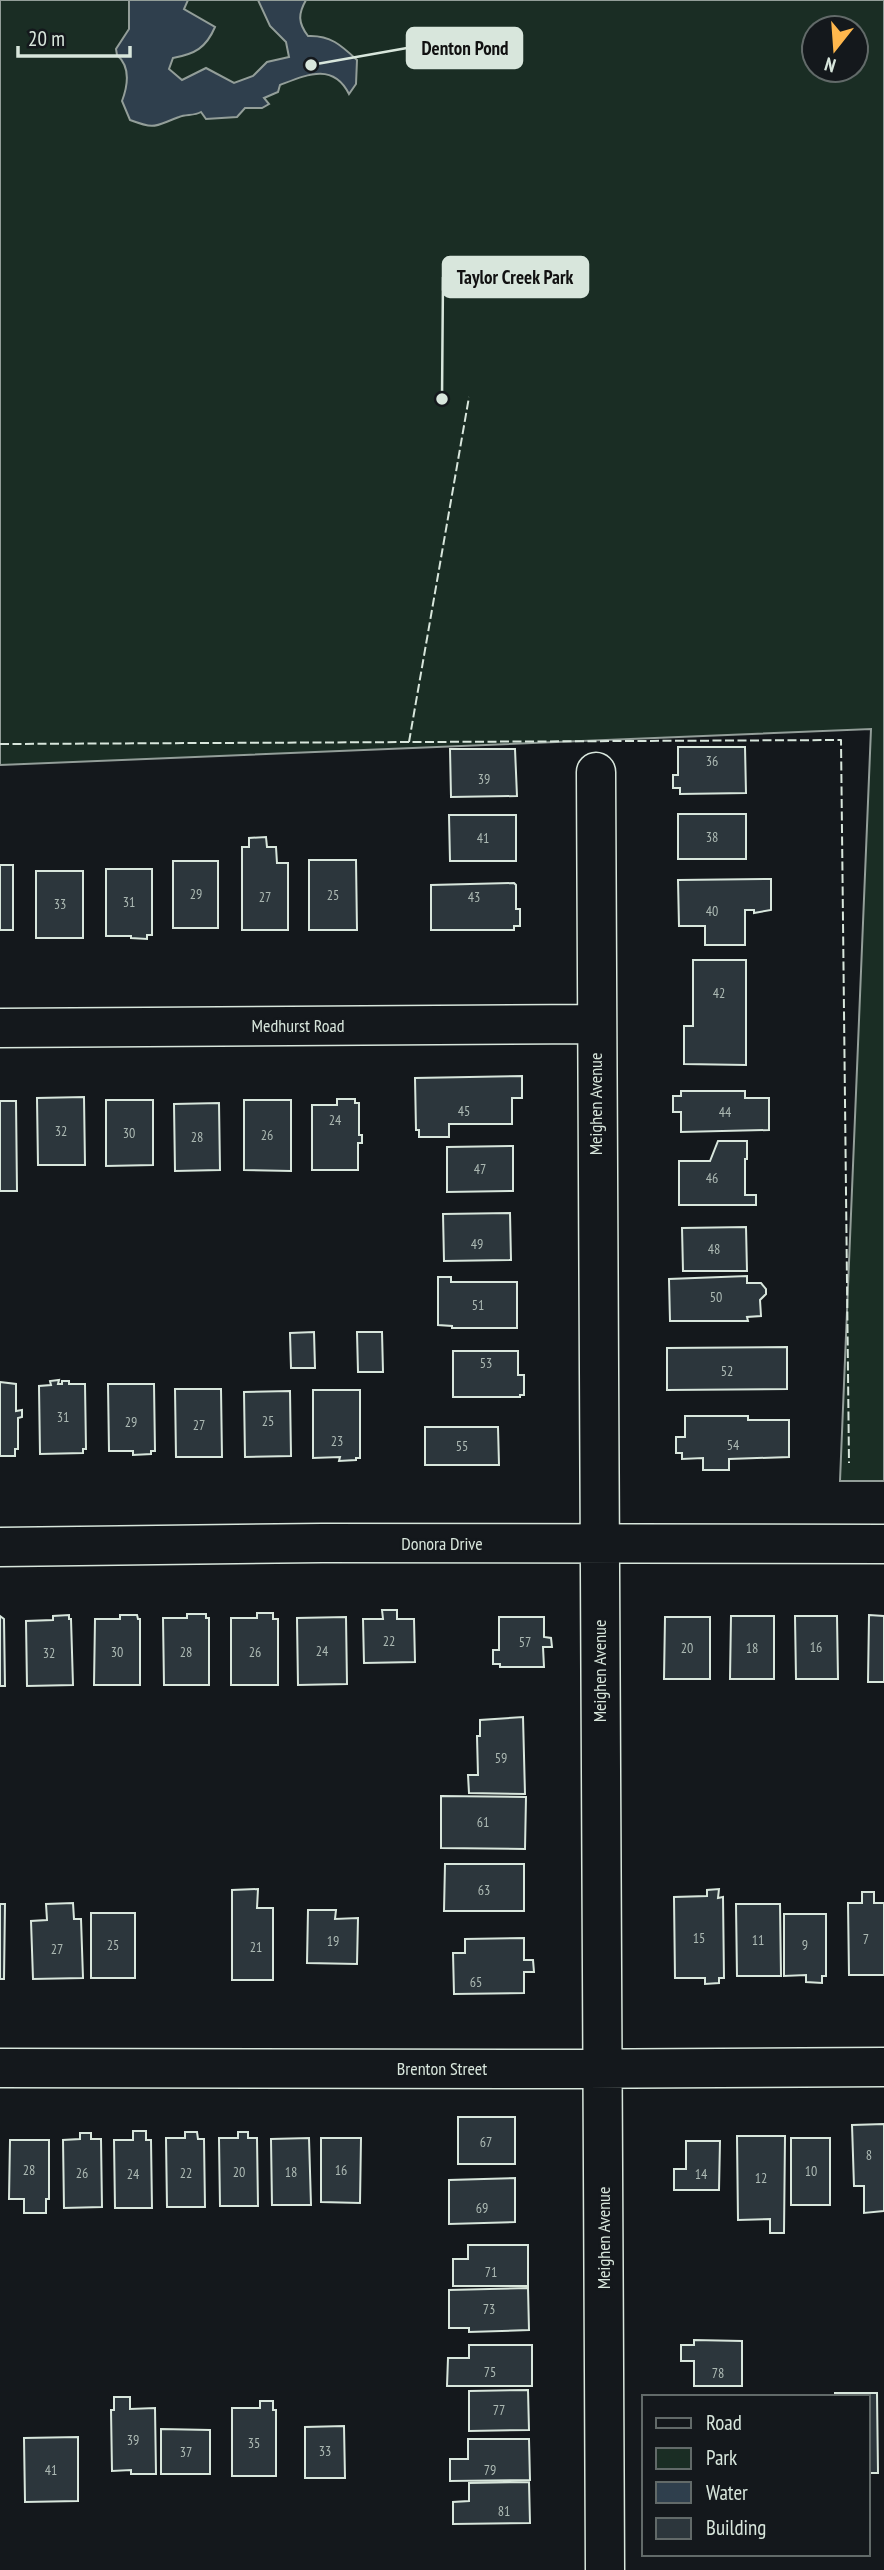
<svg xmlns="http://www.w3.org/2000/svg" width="884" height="2570" font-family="'PT Sans Narrow',sans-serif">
	<rect width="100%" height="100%" fill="#14181c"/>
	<path fill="#1a2d24" stroke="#939e99" stroke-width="2" fill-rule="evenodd" d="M0,0h884v1481h-44l31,-752 -871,36zM814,28h42v42h-42z"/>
	<path fill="#2f3f4d" stroke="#939e99" stroke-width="2" d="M129,0h59l-4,9 31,18c-9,21 -20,27 -42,31l-4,11 13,11 24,-12 28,15 19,-7 14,-14 22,-5 -3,-15 -16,-16 -12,-26h48c-8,14 -8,23 2,36 22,-1 33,9 49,24l-1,24 -7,10c-16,-32 -43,-19 -69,-9l-2,7 -14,6 5,6 -7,4h-17l-8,9 -31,2 -5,-7c-7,4 -15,2 -22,5 -25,9 -22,13 -49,3l-8,-19c6,-16 9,-34 -5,-46l-1,-6 13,-20z"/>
	<path fill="#2c363c" stroke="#d8e6dc" stroke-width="2" d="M678,747h67l1,46 -66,1v-6h-7v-13h5z
		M450,749h65l2,47 -66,1z
		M678,814h68v45h-68z
		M449,815h67v46h-66z
		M266,837l1,10h9l1,16h11v67h-46v-83h7v-9z
		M309,860h47l1,70h-48z
		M173,861h45v67h-45z
		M0,865h13v65h-13z
		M106,869h46v66h-5v4l-16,-1v-2h-25z
		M36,871h47v67h-47z
		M771,879v31l-17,3v-3h-9v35h-40v-19h-26l-1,-46z
		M514,883l2,2v24h4v17h-6v4h-83v-45z
		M693,960h53v105l-62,-1v-38h9z
		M522,1076v22h-10v26h-63v13h-30v-7h-3l-1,-52z
		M681,1091h64v7h24v32l-88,2v-20h-8v-16h8z
		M84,1097l1,68h-47l-1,-67z
		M337,1099h18v4h4v32h3v8h-4v27h-46v-65h25z
		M106,1100h47v65l-47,1z
		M244,1100h47v71l-47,-1z
		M0,1101h16l1,90h-17z
		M219,1103l1,67 -45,1 -1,-67z
		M718,1141h29v18h-2v36h11v10h-77v-44h31z
		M513,1146v45l-66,1v-45z
		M510,1213l1,47 -67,1 -1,-47z
		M746,1227l1,44h-64l-1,-43z
		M747,1276v7h14l5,6v5l-6,6 1,16 -14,1 1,4h-78l-1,-42z
		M438,1277h13v5h66v46h-65v-2l-14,-1z
		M314,1332l1,36h-24l-1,-35z
		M357,1332h25l1,40h-25z
		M787,1347v42l-120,1v-42z
		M453,1351h65v24h6v20h-4v2h-67z
		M59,1380l-1,4h4v-3h7v3h16l1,65h-3v4l-43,1 -1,-68 12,-1 -1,-4z
		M0,1382l16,2v27l6,-1v7l-4,1v31h-3v7h-15z
		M108,1384h46l1,67h-4v3l-18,1v-4h-24z
		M175,1389h46l1,68h-46z
		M313,1390h47v68h-4v2l-17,1 1,-4 -27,1z
		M290,1391l1,65 -46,1 -1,-65z
		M685,1416h63v4h41v37l-60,2v11h-26v-12l-21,1v-6h-6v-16h9z
		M425,1427h73l1,38h-74z
		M382,1610h15v9h17l1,43 -51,1 -1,-44h20z
		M257,1613h16v6h5v66h-47v-67h26z
		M187,1614h19v4h3v67h-45l-1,-67h24z
		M69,1615v4h2l2,66 -46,1 -1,-65 27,-1v-4z
		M120,1615h17l1,4h2v66h-46l1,-66h25z
		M869,1615l15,1v66h-16z
		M0,1616l4,3 1,67h-5z
		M731,1616h43v63h-44z
		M795,1616h42l1,63h-42z
		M346,1617l1,67 -49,1 -1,-67z
		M499,1617h45v20l7,1 1,9h-9l1,20h-44v-3h-7v-14h6z
		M665,1617h45v62h-46z
		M523,1717l2,77 -56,-1 -1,-18h10l-1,-39h3v-16z
		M441,1796l85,1 -1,52 -84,-1z
		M445,1864h79v47h-80z
		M258,1889l-1,19h16v72h-41v-90z
		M719,1889l-1,9 5,-1 1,81h-5v5l-14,1v-6h-30l-1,-81 33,-1v-6z
		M862,1892h12v11h10v72h-35l-1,-72h14z
		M73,1903l1,16h7l2,59 -50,1 -2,-58 16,-1 -1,-16z
		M0,1904h5l-1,75h-4z
		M736,1904h44l1,72h-44z
		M308,1910h28l-1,9 23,-1 -1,46 -50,-1z
		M91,1913h44v65h-44z
		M784,1914h42v62h-4v7l-16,-1v-7l-22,1z
		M524,1938v22h9l1,12h-10v21l-70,1 -1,-41h12v-14z
		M458,2117h57v47h-57z
		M884,2124v87l-20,2v-27h-10l-2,-61z
		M133,2131h13v9h5l1,68h-37l-1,-68h19z
		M185,2132h12l1,7h6l1,68h-38l-1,-69h19z
		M238,2132h10v6h9l1,68h-38l-1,-68h19z
		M80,2133h11v6h10l1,68 -38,1 -1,-68 17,-1z
		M737,2136h48l-1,97h-14v-14l-32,1z
		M309,2138l2,67h-39l-1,-66z
		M321,2138h40l-1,65 -39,-1z
		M791,2138h39v67h-39z
		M10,2140h39v59h-3v14h-22v-14h-15z
		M686,2141h34l-1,49h-45v-21h12z
		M515,2178v44l-66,2v-44z
		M468,2245h60v41h-75v-27h15z
		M528,2288l1,42 -60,2v-4h-20v-38z
		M694,2340l48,1v45h-48v-25h-13v-16h13z
		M469,2345h63v41h-85l1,-28h21z
		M528,2390l1,40 -60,1v-40z
		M835,2393h42l1,80h-10v-76h-33z
		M114,2397h16v12l25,-1 1,66h-25v-4l-19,1 -1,-61h3z
		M260,2401h13v9h3v66h-44v-68h28z
		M344,2426l1,52h-40v-51z
		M161,2429l49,1v44h-49z
		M78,2437v64l-53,1 -1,-64z
		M468,2439h61l1,41 -80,1v-22h18z
		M529,2482l1,41 -77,1v-22l16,-1v-18z"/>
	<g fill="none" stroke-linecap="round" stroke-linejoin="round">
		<g stroke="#d8e6dc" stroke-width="41">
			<path id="minor" d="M596,772l9,1798
				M0,1028l596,-4
				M0,1547l322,-4 562,1
				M0,2068l543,1 341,-2"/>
		</g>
		<use href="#minor" stroke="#14181c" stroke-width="38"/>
		<path stroke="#d8e6dc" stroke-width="2" stroke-dasharray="9 3.5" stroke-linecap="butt" d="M409,742l60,-345
			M0,744l841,-4 8,723"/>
	</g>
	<g text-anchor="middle" stroke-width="5" stroke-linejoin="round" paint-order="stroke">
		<g font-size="14" fill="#adbab4">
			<text x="712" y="766">36</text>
			<text x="484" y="784">39</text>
			<text x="712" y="842">38</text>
			<text x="483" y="843">41</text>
			<text x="196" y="899">29</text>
			<text x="333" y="900">25</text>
			<text x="265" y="902">27</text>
			<text x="474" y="902">43</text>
			<text x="129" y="907">31</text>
			<text x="60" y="909">33</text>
			<text x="712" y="916">40</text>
			<text x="719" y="998">42</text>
			<text x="464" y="1116">45</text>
			<text x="725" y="1117">44</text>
			<text x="335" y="1125">24</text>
			<text x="61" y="1136">32</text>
			<text x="129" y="1138">30</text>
			<text x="267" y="1140">26</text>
			<text x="197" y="1142">28</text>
			<text x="480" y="1174">47</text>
			<text x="712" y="1183">46</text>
			<text x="477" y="1249">49</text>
			<text x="714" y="1254">48</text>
			<text x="716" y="1302">50</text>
			<text x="478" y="1310">51</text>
			<text x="486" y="1368">53</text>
			<text x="727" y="1376">52</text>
			<text x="63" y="1422">31</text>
			<text x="268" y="1426">25</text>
			<text x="131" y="1427">29</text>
			<text x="199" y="1430">27</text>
			<text x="337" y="1446">23</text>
			<text x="733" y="1450">54</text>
			<text x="462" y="1451">55</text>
			<text x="389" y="1646">22</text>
			<text x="525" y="1647">57</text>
			<text x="816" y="1652">16</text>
			<text x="687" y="1653">20</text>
			<text x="752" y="1653">18</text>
			<text x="322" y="1656">24</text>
			<text x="117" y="1657">30</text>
			<text x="186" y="1657">28</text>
			<text x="255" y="1657">26</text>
			<text x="49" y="1658">32</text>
			<text x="501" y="1763">59</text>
			<text x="483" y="1827">61</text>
			<text x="484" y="1895">63</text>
			<text x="699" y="1943">15</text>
			<text x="866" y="1944">7</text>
			<text x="758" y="1945">11</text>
			<text x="333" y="1946">19</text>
			<text x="113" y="1950">25</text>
			<text x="805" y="1950">9</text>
			<text x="256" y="1952">21</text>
			<text x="57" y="1954">27</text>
			<text x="476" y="1987">65</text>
			<text x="486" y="2147">67</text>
			<text x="869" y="2160">8</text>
			<text x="29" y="2175">28</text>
			<text x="341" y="2175">16</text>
			<text x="811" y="2176">10</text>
			<text x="239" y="2177">20</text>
			<text x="291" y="2177">18</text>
			<text x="82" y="2178">26</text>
			<text x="186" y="2178">22</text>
			<text x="133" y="2179">24</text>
			<text x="701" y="2179">14</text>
			<text x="761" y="2183">12</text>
			<text x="482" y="2213">69</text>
			<text x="491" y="2277">71</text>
			<text x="489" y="2314">73</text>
			<text x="490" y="2377">75</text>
			<text x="718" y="2378">78</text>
			<text x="499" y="2415">77</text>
			<text x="133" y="2445">39</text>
			<text x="254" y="2448">35</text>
			<text x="325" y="2456">33</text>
			<text x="186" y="2457">37</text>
			<text x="51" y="2475">41</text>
			<text x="490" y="2475">79</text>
			<text x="504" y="2516">81</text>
		</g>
		<g font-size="18" fill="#d8e6dc" stroke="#14181c">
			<text x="298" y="1032">Medhurst Road</text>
			<text transform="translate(596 1104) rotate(-90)" y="6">Meighen Avenue</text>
			<text x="442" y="1550">Donora Drive</text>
			<text transform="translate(600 1671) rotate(-90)" y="6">Meighen Avenue</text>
			<text x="442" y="2075">Brenton Street</text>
			<text transform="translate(604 2238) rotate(-90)" y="6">Meighen Avenue</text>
		</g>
	</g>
	<path fill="none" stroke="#d8e6dc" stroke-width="2.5" d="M311 65L407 48M442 399L443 277"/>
	<g fill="#d8e6dc" stroke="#14181c" stroke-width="2.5">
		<circle cx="311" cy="65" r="7"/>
		<circle cx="442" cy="399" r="7"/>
	</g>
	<g fill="#d8e6dc" stroke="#d8e6dc" stroke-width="2.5">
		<rect x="407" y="28" width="115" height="40" rx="7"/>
		<rect x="443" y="257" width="145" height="40" rx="7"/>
	</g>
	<g font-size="19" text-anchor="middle" font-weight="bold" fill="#111">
		<text x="465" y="55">Denton Pond</text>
		<text x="515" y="284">Taylor Creek Park</text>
	</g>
	<rect x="642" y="2395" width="228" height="161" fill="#14181c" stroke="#626a69" stroke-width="2"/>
	<rect x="656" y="2418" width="35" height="10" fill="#14181c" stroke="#626a69" stroke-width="2"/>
	<text x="706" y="2430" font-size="21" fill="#d8e6dc">Road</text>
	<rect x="656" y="2448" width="35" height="21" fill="#1a2d24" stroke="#626a69" stroke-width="2"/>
	<text x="706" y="2465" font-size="21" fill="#d8e6dc">Park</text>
	<rect x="656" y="2482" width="35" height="21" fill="#2f3f4d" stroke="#626a69" stroke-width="2"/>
	<text x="706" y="2500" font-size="21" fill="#d8e6dc">Water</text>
	<rect x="656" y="2518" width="35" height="21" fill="#2c363c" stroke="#626a69" stroke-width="2"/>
	<text x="706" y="2535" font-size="21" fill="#d8e6dc">Building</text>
	<g transform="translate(835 49) rotate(197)"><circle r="33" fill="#14181c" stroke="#626a69" stroke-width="2"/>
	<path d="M0-5L12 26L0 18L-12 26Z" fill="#ffb74d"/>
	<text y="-10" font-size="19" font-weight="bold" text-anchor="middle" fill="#d8e6dc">N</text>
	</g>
	<path d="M18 46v10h112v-10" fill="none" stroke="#d8e6dc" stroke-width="3.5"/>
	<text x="28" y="46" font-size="21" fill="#d8e6dc" stroke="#14181c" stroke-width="5" paint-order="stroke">20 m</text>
</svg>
